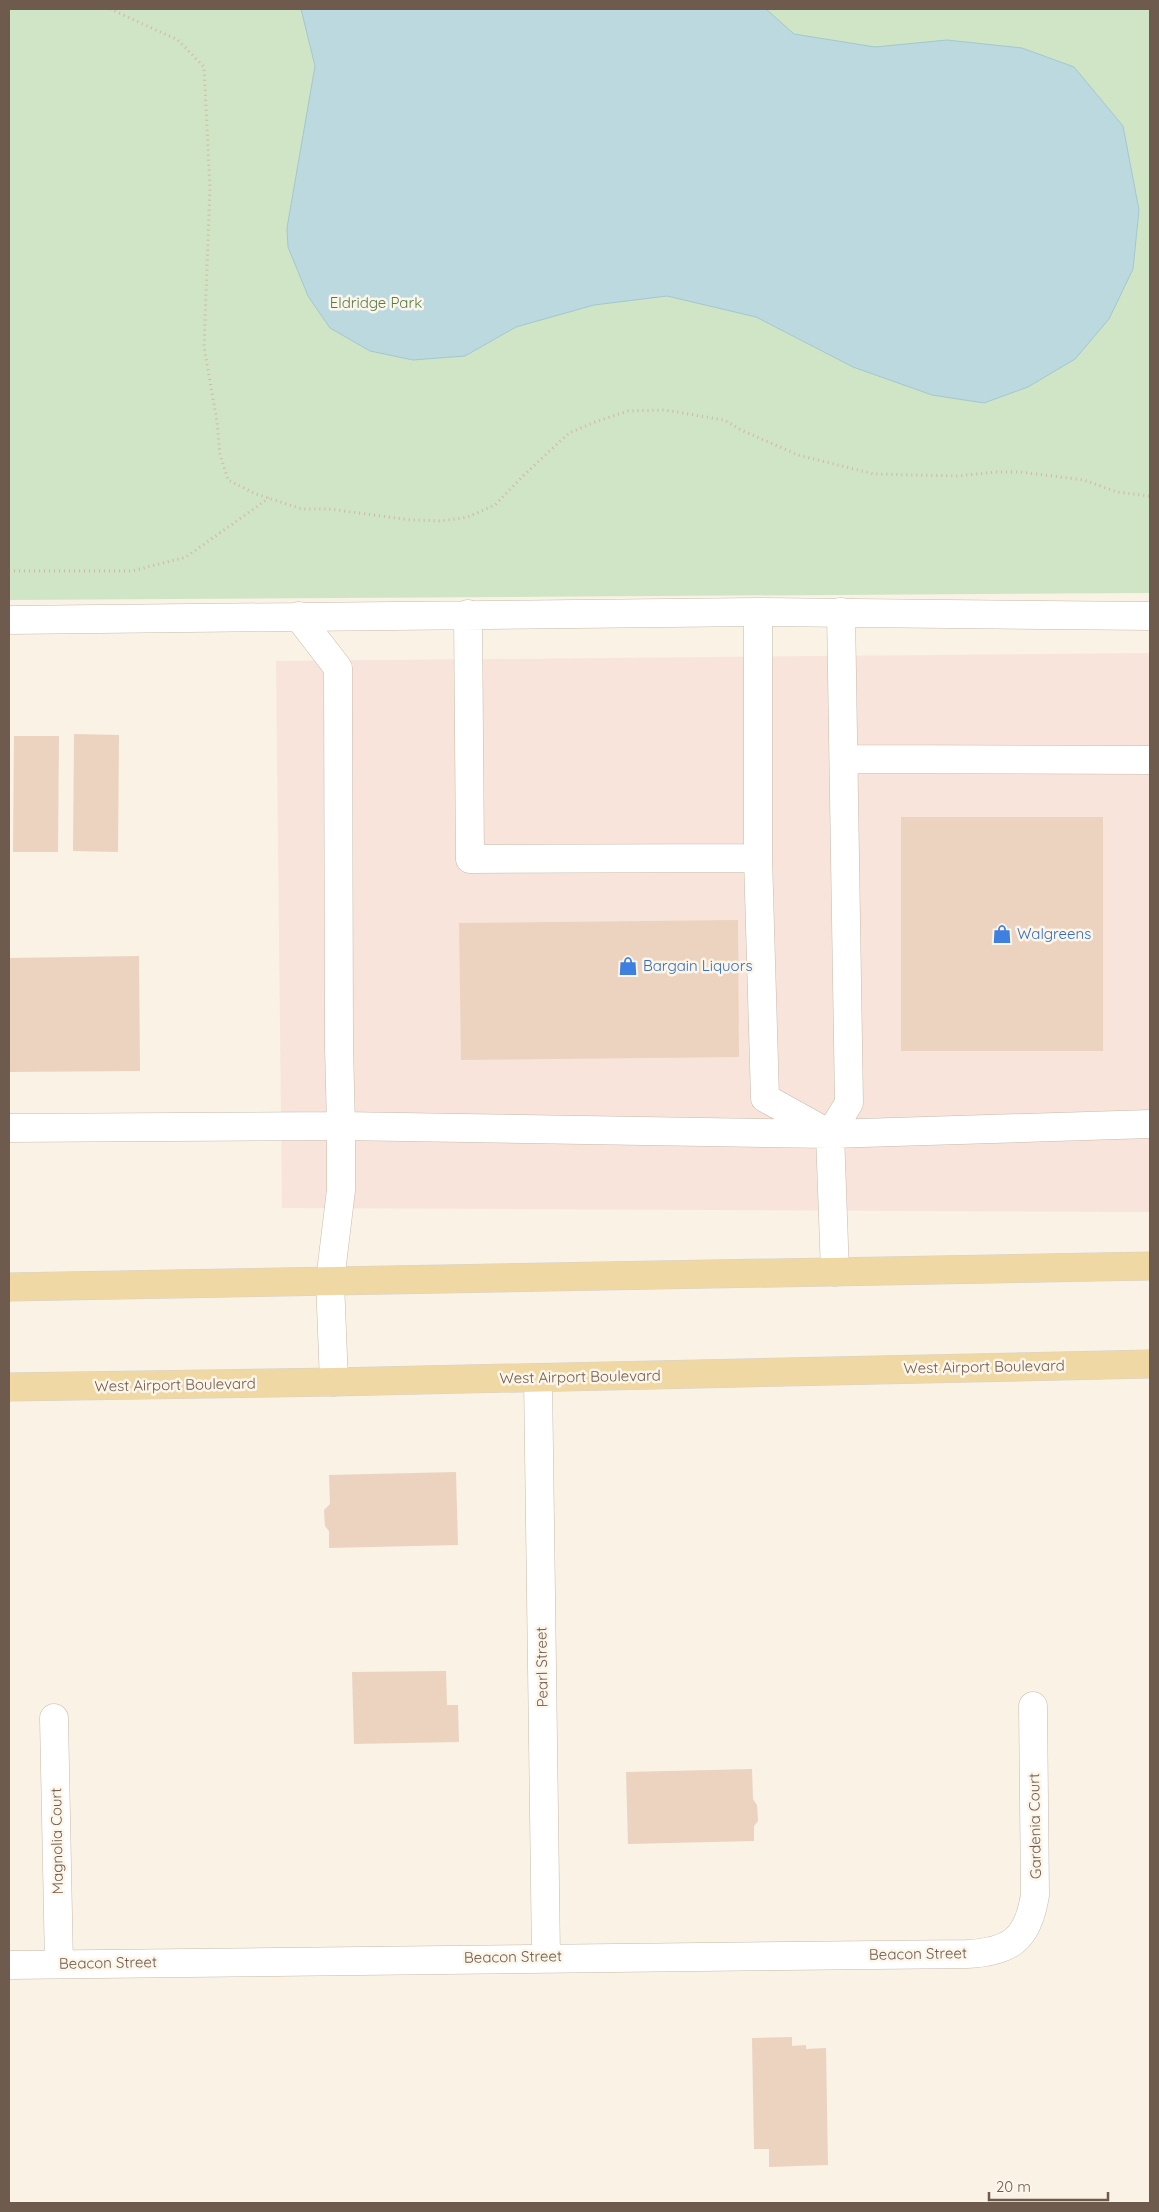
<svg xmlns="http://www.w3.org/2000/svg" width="1159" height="2212" font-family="Quicksand,sans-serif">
	<rect width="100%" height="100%" fill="#f9f2e5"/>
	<path fill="#f8e4da" d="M1150,653v559l-868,-4 -6,-547z"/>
	<path fill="#d0e5c5" d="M9,9h1141v584l-1141,7z"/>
	<path fill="#bcd9e0" stroke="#a3c7d0" d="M301,9h465l28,25 81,13 72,-7 75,8 52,19 49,59 16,84 -6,59 -24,50 -34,40 -47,28 -44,16 -52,-8 -79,-28 -97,-50 -89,-21 -73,9 -78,22 -51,29 -52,4 -43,-9 -40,-23 -22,-32 -20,-49 -1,-19 28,-162z"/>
	<path fill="#ebd3c0" d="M74,734l45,1 -1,117 -45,-1z
		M14,736h45l-1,116h-45z
		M901,817h202v234h-202z
		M738,920l1,137 -278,3 -2,-137z
		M139,956l1,115 -131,1v-114z
		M456,1472l2,73 -129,3v-17l-4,-5 -1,-16 6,-6 -1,-29z
		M446,1671l1,34h11l1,37 -105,2 -2,-72z
		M752,1769l1,30 4,6 1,16 -4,5v15l-126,3 -2,-72z
		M792,2037v9l14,-1v4l20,-1 2,117 -59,2v-18h-15l-2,-111z"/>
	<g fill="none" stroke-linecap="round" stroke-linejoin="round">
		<g stroke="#c8baac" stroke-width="29">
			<path id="minor" d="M758,612v246
				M468,614l2,245 288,-1 7,240 61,34
				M9,620l749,-8 392,4
				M844,759l306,1
				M9,1128l332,-2 -2,-79 -1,-379 -40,-52
				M835,1272l-5,-138 19,-31 -8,-491
				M538,1378l8,579
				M334,1382l-4,-101 11,-91v-64l489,8 320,-10
				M54,1718l5,246
				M9,1965l958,-11c44,-2 61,-15 68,-59l-2,-189"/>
		</g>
		<g stroke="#d6d1cd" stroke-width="29">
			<path id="major" d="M9,1287l1141,-21
				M9,1387l325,-5 816,-18"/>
		</g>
		<path stroke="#cfb7a3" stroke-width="3" stroke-dasharray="1 4" stroke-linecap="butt" d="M110,9l68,31 26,27 6,121 -6,159 13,75 3,32 8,26 28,14 46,15h27l82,11 30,1 27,-4 27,-12 30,-31 44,-41 26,-11 33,-11 37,-1 59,10 17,10 57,25 76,19 83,2 39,-4h24l64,8 33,12 33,4
			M9,571h123l54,-14 83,-59"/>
		<use href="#minor" stroke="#fff" stroke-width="28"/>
		<use href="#major" stroke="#f0d8a5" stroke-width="28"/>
	</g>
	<defs>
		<g id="shop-bare" transform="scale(1.5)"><path d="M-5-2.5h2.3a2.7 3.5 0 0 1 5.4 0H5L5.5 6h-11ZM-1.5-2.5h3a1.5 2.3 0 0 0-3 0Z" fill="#3f7fe0" stroke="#fcf6ea" stroke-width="2.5" paint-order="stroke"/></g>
	</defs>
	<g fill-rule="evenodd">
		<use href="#shop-bare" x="1002" y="934"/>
		<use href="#shop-bare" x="628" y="966"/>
	</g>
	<g text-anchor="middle" stroke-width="5" stroke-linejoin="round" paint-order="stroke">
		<g font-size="15" fill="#55794a" stroke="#fcf6ea">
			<text x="376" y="308">Eldridge Park</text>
		</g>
		<g font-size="15" fill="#366cbe" stroke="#fcf6ea" text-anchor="start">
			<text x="1017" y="939">Walgreens</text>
			<text x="643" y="971">Bargain Liquors</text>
		</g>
		<g font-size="15" fill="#6e5b4d" stroke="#fcf6ea">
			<text transform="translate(984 1367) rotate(-1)" y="5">West Airport Boulevard</text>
			<text transform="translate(580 1377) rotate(-1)" y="5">West Airport Boulevard</text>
			<text transform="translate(175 1385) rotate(-1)" y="5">West Airport Boulevard</text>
			<text transform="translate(542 1667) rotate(-91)" y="5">Pearl Street</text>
			<text transform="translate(1035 1826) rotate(-91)" y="5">Gardenia Court</text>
			<text transform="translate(57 1841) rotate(-91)" y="5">Magnolia Court</text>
			<text transform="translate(918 1954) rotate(-1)" y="5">Beacon Street</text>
			<text transform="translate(513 1957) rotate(-1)" y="5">Beacon Street</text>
			<text transform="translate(108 1963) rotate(-1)" y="5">Beacon Street</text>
		</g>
	</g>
	<rect width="1159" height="2212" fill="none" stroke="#6e5b4d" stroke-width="20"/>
	<path d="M989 2192v8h119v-8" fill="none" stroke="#6e5b4d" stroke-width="2.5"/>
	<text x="996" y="2192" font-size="15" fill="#6e5b4d" stroke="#fcf6ea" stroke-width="4" paint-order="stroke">20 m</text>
</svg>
